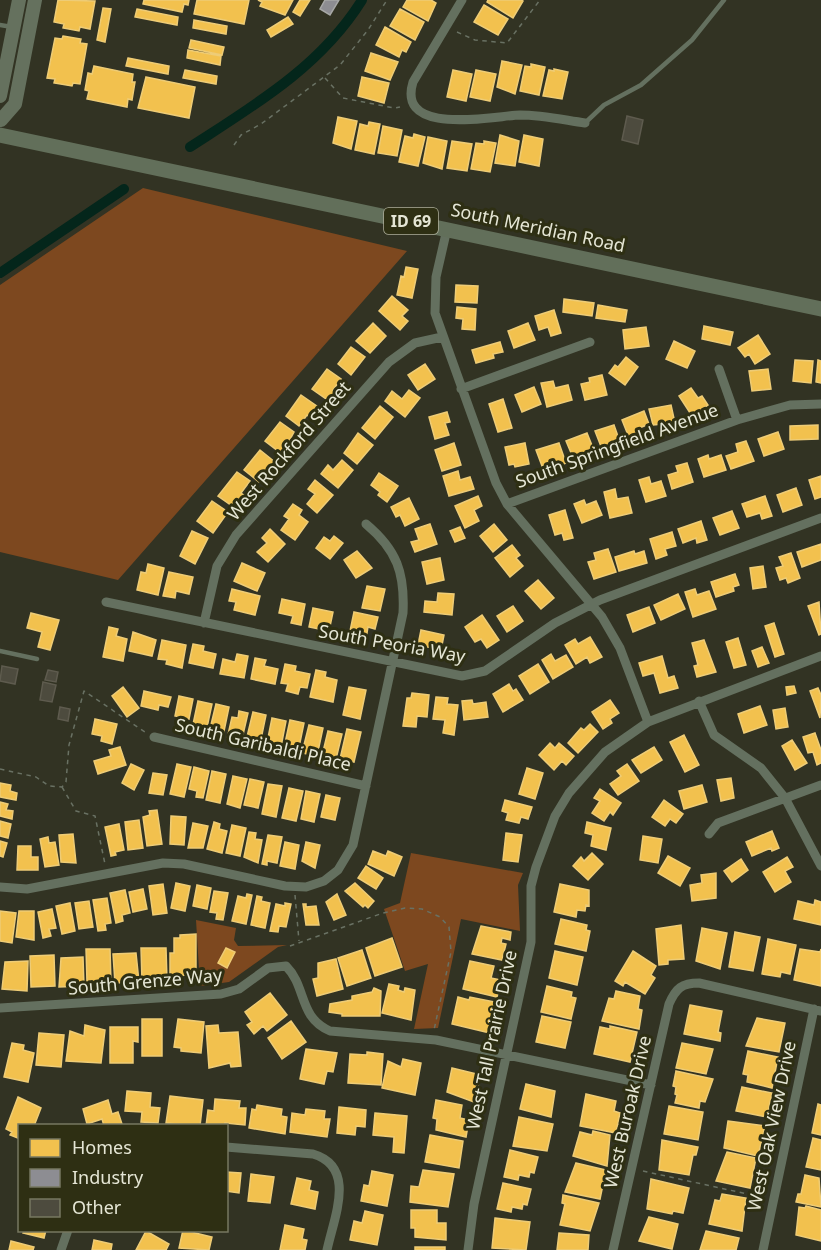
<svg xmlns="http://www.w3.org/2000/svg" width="821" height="1250" font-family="'Noto Sans',sans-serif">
	<rect width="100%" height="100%" fill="#323323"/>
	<path fill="#7d481f" d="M143,188l264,63 -289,329 -118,-28v-267z
		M411,853l112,20 -5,12 2,46 -59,-12 -23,109 -24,1 14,-65 -23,7 -21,-62 16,-6z
		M196,920l40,8 -2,12 4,6 49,-1 -9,2 -49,35 -29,4z"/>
	<path fill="#f2c14e" stroke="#eecc76" stroke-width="1.5" d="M58,0l37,1 -5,28 -10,-2 -1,4 -16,-3 1,-4 -10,-2z
		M144,0h45l-1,5 -4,-1 -2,8 -39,-8z
		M197,0h52l-5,24 -50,-10z
		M258,0h35l-8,15 -25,-9 2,-4z
		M300,0h10l-10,16 -7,-4z
		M407,0h24l5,3 -8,18 -25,-14z
		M488,0h33l2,1 -10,17 -26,-16z
		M484,5l24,14 -10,16 -24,-13z
		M103,8l8,1 -6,33 -8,-2z
		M137,9l41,8 -1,8 -42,-8z
		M400,9l24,13 -9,18 -25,-14z
		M288,17l5,7 -22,13 -4,-7z
		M194,20l33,6 -1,8 -33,-6z
		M385,27l26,15 -5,10 -4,-2 -3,7 -23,-12z
		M63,36l18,3 -1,4 7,1 -7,40 -7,-1 -1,3 -18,-3 1,-4 -8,-1 8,-40 7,1z
		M191,40l33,7 -2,8 -33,-7z
		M188,50l33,6 -1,9 -33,-7z
		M371,53l27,9 -8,18 -25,-9z
		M128,58l41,8 -1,8 -42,-8z
		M502,61l20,4 -7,29 -18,-7z
		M531,64l14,3 -6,28 -19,-4 5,-25 6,1z
		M94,66l39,8 -1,8h3l-3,18 -4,-1 -1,8 -40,-8 2,-8 -4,-1 3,-17 4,1z
		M554,69l14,3 -6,27 -19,-3 6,-26 5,1z
		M185,70l32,6 -1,8 -33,-6z
		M453,70l19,4 -6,27 -19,-4z
		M476,70l20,4 -6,27 -20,-4z
		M146,77l49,10 -6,31 -51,-10z
		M362,77l27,6 -5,20 -26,-7z
		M338,117l19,4 -6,28 -18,-6z
		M369,122l11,2 -6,30 -19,-4 5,-26 8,2z
		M383,126l19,4 -5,26 -19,-3z
		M414,134l11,3 -7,29 -19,-4 6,-26 8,2z
		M500,135l19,6 -4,25 -20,-3z
		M524,135l19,4 -4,27 -20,-4z
		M428,137l19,4 -5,28 -19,-6z
		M452,141l20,3 -5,27 -20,-3z
		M484,141l12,2 -6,29 -19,-3 5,-26 8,1z
		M406,267l12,2 -6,29 -15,-3 4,-19 3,1z
		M456,285l22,1 -1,17 -22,-1z
		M392,296l16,14 -6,6 6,5 -8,9 -21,-19z
		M564,299l30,4 -2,13 -29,-4z
		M598,305l29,5 -2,12 -29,-4z
		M457,307l19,2 -1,21 -13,-1 1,-10 -7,-1z
		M554,310l7,23 -10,3 -3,-9 -9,3 -4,-14z
		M373,323l13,13 -16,17 -14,-12z
		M528,323l7,17 -21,8 -6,-17z
		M704,326l29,6 -3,13 -28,-6z
		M646,327l3,19 -24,3 -2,-19z
		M758,335l12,19 -15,10 -6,-10 -4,3 -7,-9z
		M674,341l21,10 -8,17 -21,-9z
		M500,342l3,10 -10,2 1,4 -18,5 -4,-13z
		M351,347l14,10 -14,18 -13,-11z
		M626,357l12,10 -13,18 -16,-12 6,-8 3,2z
		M795,360l18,1 -2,22 -18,-2z
		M818,360l3,1v22l-5,-1z
		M425,364l10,15 -17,11 -10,-15z
		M327,369l14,10 -8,11 3,2 -7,9 -17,-12z
		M768,369l3,20 -19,2 -3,-20z
		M602,375l5,20 -22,5 -4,-16 9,-2 -1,-4z
		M553,381l2,7 13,-3 4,15 -25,7 -6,-24z
		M534,387l7,17 -19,8 -7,-17z
		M691,388l7,10 4,-2 6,9 -16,11 -13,-20z
		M409,390l11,8 -15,19 -20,-16 7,-10 10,8z
		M301,395l20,14 -8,11 -6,-5 -8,11 -13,-10z
		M503,399l9,29 -14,4 -9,-28z
		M671,405l4,18 -22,2 -4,-16z
		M380,406l13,11 -18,22 -13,-11z
		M644,411l5,13 -12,5 2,7 -9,4 -8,-20z
		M447,412l3,10 -5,1 4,12 -14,4 -6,-22z
		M280,422l14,10 -12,22 -17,-13z
		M614,425l6,17 -18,7 -7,-18z
		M818,425v14l-28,1v-14z
		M778,432l6,17 -20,7 -6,-17z
		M358,433l15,12 -16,19 -13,-11z
		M587,433l6,15 -19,12 -8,-19z
		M746,441l8,20 -23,8 -5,-13 12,-4 -2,-8z
		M454,443l7,22 -19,6 -7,-21z
		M525,443l4,21 -14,3 -1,-3 -5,1 -4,-18z
		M559,443l7,20 -13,5 -2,-5 -9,3 -6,-16z
		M260,450l15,12 -16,20 -15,-12z
		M708,455l1,4 12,-4 5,15 -22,7 -6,-18z
		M342,460l11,10 -15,18 -17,-14 7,-9 5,5z
		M687,463l6,19 -21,7 -4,-14 10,-3 -2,-6z
		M458,471l2,9 10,-3 4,12 -25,7 -6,-20z
		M237,472l13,9 -9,12 4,3 -10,12 -17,-12z
		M379,473l19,13 -11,16 -9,-7 2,-3 -9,-7z
		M821,476v21l-6,2 -6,-19z
		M649,477l2,7 10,-3 5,15 -20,6 -7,-22z
		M315,480l18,15 -16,18 -10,-9 8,-10 -7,-5z
		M796,488l6,17 -19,7 -6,-17z
		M615,489l2,10 11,-2 4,16 -22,5 -6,-26z
		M478,496l4,10 -8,4 5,11 -14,7 -10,-22z
		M765,496l7,20 -10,3 -2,-6 -13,4 -5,-13z
		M409,498l10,21 -14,7 -5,-11 -4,2 -5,-10z
		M584,500l2,5 10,-4 6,14 -20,8 -8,-19z
		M212,501l16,11 -15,21 -16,-12z
		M293,504l9,6 -3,5 9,7 -13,18 -14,-10 8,-11 -5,-3z
		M565,510l8,28 -9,2 -2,-7 -7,2 -6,-20z
		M732,511l7,17 -19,7 -7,-17z
		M701,521l6,19 -10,3 -1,-5 -13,5 -5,-14z
		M430,524l7,20 -22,8 -4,-10 8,-2 -4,-11z
		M494,524l13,16 -14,12 -13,-16z
		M460,527l5,11 -10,4 -5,-11z
		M270,529l15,15 -17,18 -11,-10 10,-9 -5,-5z
		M192,531l16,7 -13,26 -15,-8z
		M672,532l4,14 -11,3 2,6 -11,4 -6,-20z
		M334,536l9,7 -13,16 -14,-11 8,-11 6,4z
		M821,544v16l-19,7 -5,-15z
		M512,545l8,10 -4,3 7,8 -13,11 -15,-19z
		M608,549l8,23 -22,7 -6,-17 8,-2 -2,-7z
		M357,551l15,17 -16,10 -12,-18z
		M634,551l1,3 9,-3 3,12 -28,8 -4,-14z
		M791,553l9,25 -12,5 -2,-5 -6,2 -4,-12 7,-2 -4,-9z
		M440,558l4,22 -17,4 -5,-22z
		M242,563l23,10 -8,18 -23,-10z
		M148,564l16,4 -6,27 -21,-5 4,-18 5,1z
		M763,566l3,21 -13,2 -3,-21z
		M169,572l24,5 -4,17 -13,-3 -1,7 -12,-2z
		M735,574l4,11 -6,2 1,4 -18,6 -5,-15z
		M538,580l16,18 -13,11 -16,-18z
		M367,586l18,3 -5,22 -18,-3z
		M232,589l28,7 -5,19 -21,-5 2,-8 -7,-1z
		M695,589l2,6 12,-4 7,18 -23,8 -8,-25z
		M438,593l16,1 -2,21 -28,-3 1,-11 12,1z
		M678,594l7,15 -24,11 -7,-15z
		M282,599l23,5 -4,21 -10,-2 2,-7 -14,-3z
		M819,602l2,32 -2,1 -11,-29z
		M513,606l10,15 -16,11 -10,-16z
		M649,607l6,16 -22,9 -6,-17z
		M313,608l20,4 -4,19 -20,-4z
		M354,612l24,5 -3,12 -7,-2 -2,12 -17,-3z
		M31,613l28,7 -9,30 -12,-3 4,-15 -15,-4z
		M482,615l17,25 -12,8 -6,-9 -6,3 -10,-15z
		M774,623l10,31 -9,3 -10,-31z
		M109,627l9,2 -2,7 11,3 -4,22 -20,-4z
		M421,630l23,5 -4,20 -9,-2 1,-5 -14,-3z
		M133,632l23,8 -4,16 -23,-5z
		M590,637l12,20 -12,6 -3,-6 -11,7 -11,-19 10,-6 3,5z
		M738,638l8,27 -12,3 -8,-26z
		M162,640l24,5 -4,23 -16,-4 1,-4 -9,-1z
		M704,640l12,32 -19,5 -3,-11 4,-1 -6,-22z
		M193,644l11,2 -1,5 13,3 -3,14 -24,-5z
		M762,647l7,16 -11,4 -6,-16z
		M237,654l11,2 -4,22 -24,-4 3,-15 12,3z
		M551,654l4,7 11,-6 7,12 -20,12 -11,-19z
		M662,656l6,22 6,-2 4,12 -18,5 -6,-20 -11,3 -4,-13z
		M255,658l11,2 -2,6 14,3 -3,15 -24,-5z
		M285,664l11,2 -1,5 15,3 -3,14 -7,-1 -2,7 -12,-3 2,-7 -7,-1z
		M538,664l11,18 -19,12 -11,-18z
		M316,670l10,2 -1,5 12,3 -4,22 -23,-5z
		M509,684l4,7 3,-2 7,11 -20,12 -10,-18z
		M794,686l2,7 -9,2 -1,-8z
		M123,687l16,21 -12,9 -15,-21z
		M349,687l17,3 -6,29 -17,-4z
		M818,688l3,7 -1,23 -10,-27z
		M144,691l27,6 -3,10 -9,-2 -1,5 -17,-4z
		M412,693l17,2 -2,22 -10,-1 -1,11 -13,-1 4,-28h4z
		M179,696l14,3 -4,20 -14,-3z
		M436,697l12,1 -1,6 11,1 -4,30 -11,-2 2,-13 -12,-1z
		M472,700l1,4 13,-2 2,15 -24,3 -2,-19z
		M610,700l9,13 -9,6 2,4 -9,6 -11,-17z
		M198,701l14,3 -6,28 -14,-3z
		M216,704l13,3 -6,29 -14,-3z
		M760,706l7,19 -23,8 -6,-19z
		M785,708l3,19 -12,2 -3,-19z
		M239,711l9,2 -6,26h-15l5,-22 6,1z
		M253,712l13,3 -6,29 -14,-3z
		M272,718l14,3 -5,26 -10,-1v3l-5,-1z
		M95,719l22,5 -5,20 -11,-3 1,-5 -10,-2z
		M290,720l14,3 -6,29 -14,-4z
		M590,724l8,8 -20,21 -10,-10 13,-15 3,2z
		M309,725l14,3 -6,28 -15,-3z
		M347,729l14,3 -7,30 -14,-3z
		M328,731l14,3 -6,25 -14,-3z
		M815,733l6,17v13l-4,2 -4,-13 -5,1 -5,-16z
		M684,735l15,30 -14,7 -15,-30z
		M792,740l15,23 -12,7 -13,-24z
		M550,743l5,5 4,-5 15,13 -8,9 -4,-4 -8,9 -15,-15z
		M120,747l6,18 -28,9 -4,-13 17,-5 -2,-6z
		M654,747l8,13 -21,13 -9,-13z
		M131,764l13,6 -10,20 -12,-7z
		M177,764l14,3 -7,30 -14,-3z
		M627,764l12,17 -21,14 -8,-11 11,-8 -4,-5z
		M194,767l15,4 -6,27 -7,-1 1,-6 -8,-2z
		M527,768l16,5 -8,26 -16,-5z
		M212,771l14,3 -6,29 -14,-3z
		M153,773l14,2 -4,20 -14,-2z
		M233,776l14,3 -7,29 -13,-4z
		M731,778l3,20 -13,3 -4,-21z
		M250,779l14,3 -6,26 -14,-3z
		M0,783l11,2 -1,6 7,2 -1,7 -16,-3z
		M268,784l14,2 -6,31 -14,-3z
		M702,785l5,17 -23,7 -5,-18z
		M289,788l14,3 -7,30 -14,-3z
		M600,789l21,14 -8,12 -3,-3 -6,9 -12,-8 8,-12 -6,-3z
		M306,791l14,3 -6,28 -13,-3z
		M326,795l14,3 -5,22 -14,-3z
		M505,800l27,7 -4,12 -7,-2 -2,6 -13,-3 2,-7 -6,-2z
		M664,800l19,14 -7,9 -6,-4 -5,7 -13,-9z
		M0,802l8,2 -2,6 7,1 -1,8 -12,-3z
		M157,810l5,34 -15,2 -4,-29 7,-2 -1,-4z
		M171,816l15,1 -2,28 -14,-1z
		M139,820l4,28 -15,2 -3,-28z
		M0,821l11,3 -3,14 -8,-2z
		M214,822l6,2 -1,5 8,2 -5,22 -15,-4z
		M587,822l24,6 -5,22 -15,-4 2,-11 -8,-2z
		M193,823l15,3 -5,22h-15z
		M119,824l5,26 -9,2 1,3 -5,1 -6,-29z
		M232,825l14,3 -6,28 -14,-3z
		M772,831l7,17 -7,3 -1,-3 -19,8 -6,-14z
		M249,832l7,1 -1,6 7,1 -4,23 -14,-6z
		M506,833l16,2 -4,27 -15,-2z
		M73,834l3,29 -15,-1 -2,-27z
		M268,835l14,2 -5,26 -10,-2v4l-5,-1z
		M643,836l19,3 -4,24 -18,-3z
		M48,837l1,6 6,-1 4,23 -14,2 -5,-28z
		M0,841l7,2 -4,14 -3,-1z
		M285,842l14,3 -4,24 -15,-3z
		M306,842l14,3 -5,23 -13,-7z
		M18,846h13v11h7v13h-21z
		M373,851l13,5 2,-5 14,6 -8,19 -26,-12z
		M592,853l11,11 -15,16 -15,-14 8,-9 3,4z
		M668,856l22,12 -10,18 -22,-13z
		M787,857l6,10 -8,4 6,11 -16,10 -12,-20z
		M741,859l7,11 -16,12 -8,-11z
		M366,866l17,12 -7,11 -18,-11z
		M716,873v25l-24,3 -2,-16 12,-2 -1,-8z
		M176,883l14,3 -5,25 -14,-3z
		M355,883l19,18 -6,7 -3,-3 -2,2 -18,-16z
		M163,884l4,29 -14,2 -4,-29z
		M560,884l29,6v16l-3,-1 -1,6 -8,-1 -1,7 -22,-5z
		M197,885l14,3 -4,21 -14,-3z
		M143,889l4,20 -14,3 -4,-20z
		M125,890l5,23 -8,2 1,6 -7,2 -6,-30z
		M214,891l14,2 -5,27 -7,-1 1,-6 -7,-1z
		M247,894l5,1 -6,29 -14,-3 6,-25 8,2z
		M337,894l9,21 -12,5 -8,-18z
		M257,896l5,1 -1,4 9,2 -5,25 -14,-3z
		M107,898l4,25 -6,1 1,6 -8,1 -5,-31z
		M815,900l6,2v23l-27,-6 4,-18 16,4z
		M89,901l4,26 -14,2 -4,-26z
		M70,903l5,28 -13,3 -6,-28z
		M285,903l6,1 -5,23 -7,-1 -1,6 -8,-1 6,-27 9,2z
		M303,904h3v3l10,-1 3,19h-13z
		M52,909l4,19 -7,1 2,7 -8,2 -5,-26z
		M0,911l16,2 -4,30 -12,-2z
		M19,911h15v29l-18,-3z
		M561,919l26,6 -1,5 4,1 -4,20 -31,-7z
		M681,925l3,34 -16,1v4l-9,1 -3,-36z
		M481,926l30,6 -1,8 -8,-2 -1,5 5,1 -4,16 -30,-6z
		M702,928l25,5 -7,36 -24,-8z
		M735,932l25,5 -7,34 -24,-4z
		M196,934v37l-7,1v3l-19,1v-23h4v-15h6v-3z
		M392,938l10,29 -27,9 -9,-28z
		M768,939l28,6 -6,29 -9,-2 -1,5 -18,-3z
		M141,948h25l1,32 -25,1z
		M226,948l9,4 -8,16 -9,-5z
		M86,949h24l1,33h-24z
		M800,949l20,3 1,-3v37l-27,-6z
		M362,950l9,28 -24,8 -9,-28z
		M555,951l28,6 -6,28 -28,-7z
		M633,951l23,15 -5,9 4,3 -10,16 -20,-12 -2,4 -8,-5z
		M136,953l3,29 -24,1 -2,-29z
		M54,955l1,31 -24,1 -1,-31z
		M83,957l1,29 -25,1 2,-29z
		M336,959l7,30 -26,7 -4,-17 5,-1v-15z
		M28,961l-1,30 -25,-2 3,-27z
		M470,961l24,5 -3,12 10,2 -4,17 -34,-8z
		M389,984l10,2 -1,4 6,2 1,-4 10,2 -4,30 -29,-7z
		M547,986l25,6 -1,5 5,1 -5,21 -30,-7z
		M374,988l7,3 -1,25h-38v-2l-13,-2 1,-8 22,-4v-4l20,-4z
		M616,991l24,5 -2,13 4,1 -3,19 -37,-8 7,-23 5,1z
		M270,993l17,22 -20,16 -4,-5 -9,8 -7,-9 5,-3 -7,-10z
		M458,997l11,3 1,-3 25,5 -5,31 -38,-9z
		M690,1005l32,6 -4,21 3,1 -1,8 -36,-7z
		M542,1016l29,6 -6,26 -29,-6z
		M757,1018l28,5 -6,29 -33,-6z
		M142,1019h20v37h-20z
		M178,1019l26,3 -3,31 -20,-2v-3l-7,-1z
		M291,1021l15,21 -24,17 -14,-21z
		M85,1025l20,5 -4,33 -35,-2 4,-30 14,5z
		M218,1025l1,8 19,-1 3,34 -10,1 -1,-4 -21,5 -3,-42z
		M610,1026l27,6 -7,30 -36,-8 6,-27 10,2z
		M110,1027h28v15l-5,-1v22h-23z
		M39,1033l25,2 -3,32 -25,-2z
		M12,1043l12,2 -1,5 11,3 -6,29 -24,-5z
		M682,1043l31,6 -7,25 -30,-6z
		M306,1049l31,4 -4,19 -6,-1 -3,13 -24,-5z
		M748,1051l30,6 -6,31 -25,-6 1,-7 -5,-1z
		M367,1052l16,2 -2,31 -33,-2 2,-29 17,1z
		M403,1059l18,4 -6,32 -33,-7 6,-27 13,6z
		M452,1068l29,7 -7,27 -27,-10z
		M676,1071l37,8 -8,23 -5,-1 -1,7 -24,-5 2,-8 -2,-1 1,-7 -3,-1z
		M526,1084l29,7 -4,26 -31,-8z
		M742,1087l30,6 -5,24 -31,-6z
		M127,1091l24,2 -1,14 10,1 -2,15 -17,-1 1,-10 -17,-1z
		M586,1094l30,7 -2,10 6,2 -4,20 -36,-7z
		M170,1096l33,4 -3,26 -34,-3z
		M18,1097l23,11 -7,18h-14v13l-10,-4 2,-3 -6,-3z
		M215,1099l25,2 -1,7h7l-1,17 -20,-2v3h-19l2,-16 6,1z
		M108,1100l4,14 6,-2 4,12 -18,2 -2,-7 -15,5 -4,-15z
		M436,1100l26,5 -2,13 9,2 -3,17 -30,-7 1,-11 -4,-1z
		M818,1104l3,1v30l-9,-2z
		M257,1105l25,4 -1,7 6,1 -2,17 -36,-6 3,-19 4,1z
		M669,1106l34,6 -5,28 -34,-6z
		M339,1107l27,3 -1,17 -9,-1 -1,9 -18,-2z
		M306,1109l19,2 -1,8h6l-3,18 -37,-5 2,-19 13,2z
		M375,1113l32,3 -3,37 -11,-1 1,-15 -21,-2z
		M519,1117l34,7 -6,27 -34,-5z
		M728,1121l37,5 -7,30 -34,-8z
		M593,1131l17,4 -3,31 -34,-10 7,-24 12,3z
		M430,1135l33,6 -4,27 -34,-6z
		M813,1138l8,2v30l-15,-3z
		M662,1140l36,7 -2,8h-3l-4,20 -30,-5z
		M510,1150l28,7 -4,16 -4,-1 -1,5 -10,-2 -1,5 -14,-3z
		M727,1152l29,6 -6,30 -34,-7z
		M576,1163l30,7 -6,29 -35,-7z
		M423,1170l31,4 -6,33 -38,-5 1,-16 8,1z
		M372,1171l21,4 -6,31 -26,-5 3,-16 5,1z
		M226,1172l15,1 -2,20 -13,-2z
		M251,1174l23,3 -4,26 -22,-2z
		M805,1175l14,3 2,29 -25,-5 2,-8h3z
		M297,1178l14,3 -2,9 9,2 -3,17 -24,-5z
		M651,1179l38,9 -6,25 -10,-2 -1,3 -25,-5z
		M503,1183l28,6 -4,16 -4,-1 -1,5 -10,-2 -1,5 -14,-3z
		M722,1194l24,4 -4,33 -33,-7 6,-24 5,1z
		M563,1195l36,8 -9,28 -30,-6 5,-21 -3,-1z
		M806,1206l15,4v31l-25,-6 3,-28 6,1z
		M411,1210h26v13h9v17l-31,-3v-9h-4z
		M365,1211l18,4 -6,30 -27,-5 4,-19 8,2z
		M649,1217l29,7 -6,25 -33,-8z
		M495,1218l35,4 -4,28 -34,-2z
		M285,1225l19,4 -2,10 5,1 -2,10h-25z
		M24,1230h22l-2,8 -21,-5z
		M183,1230l29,7 -3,13 -30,-2z
		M146,1231l23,13 -3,6h-30z
		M706,1231l33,7 -3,12h-36z
		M559,1233l30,2 -1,15h-31z
		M94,1240l18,4 -1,6h-19z
		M11,1241l23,6 -1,3h-24z
		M415,1247h30v3h-30z"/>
	<path fill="#8d8d92" stroke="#a7a8a6" stroke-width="1.5" d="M325,0h14l-9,15 -10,-6z"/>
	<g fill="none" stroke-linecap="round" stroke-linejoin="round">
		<path stroke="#04261b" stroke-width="10" d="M190,147c65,-42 131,-81 172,-147
			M0,273l124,-84"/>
	</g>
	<path fill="#4d4b3e" stroke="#5e5b4e" stroke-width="1.5" d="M627,116l16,4 -5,24 -16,-4z
		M2,666l16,3 -3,15 -15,-3z
		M48,670l10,2 -2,10 -11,-2z
		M43,682l13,3 -4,17 -12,-2z
		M60,707l10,2 -2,12 -10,-2z"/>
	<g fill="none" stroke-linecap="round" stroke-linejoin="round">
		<path stroke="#697163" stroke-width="1.5" stroke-dasharray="4.5 4.5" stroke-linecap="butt" d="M457,32l18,8 32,3 33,-43
			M325,78l18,20 51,10 6,-1
			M234,145l7,-10 20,-11 79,-59 28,-35 19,-30
			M0,769l36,8 13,9 13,1 4,-5 3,-37 15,-54 61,41
			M62,787l14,24 19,5 10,48
			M295,895l4,46
			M290,946l93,-33 22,-5 17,1 18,8 9,10 2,25 -17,78
			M643,1171l118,26"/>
		<path stroke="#64705f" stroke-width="4.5" d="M0,25l12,2
			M585,123l19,-18 37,-20 51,-45 32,-40
			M0,651l37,8"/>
		<path stroke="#64705f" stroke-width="9" d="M462,0l-49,82c-17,55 80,34 107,33 22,0 44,5 65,8
			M447,229l-11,48 -1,36 61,170 11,21 95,113 18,31 28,74
			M719,369l18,51
			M461,389l129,-47
			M507,504l230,-84 53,-15 31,-1
			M106,602l356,74 23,-5 70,-48 45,-23 221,-82
			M204,623l13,-57 19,-31 153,-173 26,-19 27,-6
			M699,701l15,34 47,33 24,30 36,68
			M154,737l212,49
			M709,834l9,-11 103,-38
			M0,887l27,2 136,-26 21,1 101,22 21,1 18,-6 14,-11 15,-25 50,-232c2,-40 -6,-63 -37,-89
			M0,1008l221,-14 18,-5 29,-21 18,-2c21,21 12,51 44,65l106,9 215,45
			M226,1147l87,7c44,13 21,63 14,96
			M61,1250l7,-20
			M468,1250l6,-46 57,-262v-56l5,-19 19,-51 14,-23 36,-41 43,-30 173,-66
			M613,1250l56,-246c7,-16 13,-21 30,-21l122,28
			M763,1250l51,-241"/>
		<path stroke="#65715e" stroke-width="14" d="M0,96l19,-96
			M1,120l14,-16 20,-104"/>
		<path stroke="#626f5a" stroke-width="15" d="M0,135l821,174"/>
	</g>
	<g text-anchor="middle" stroke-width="6" stroke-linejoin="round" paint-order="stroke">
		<rect fill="#2e2f13" stroke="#aeaf9b" stroke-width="1.5" x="384" y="208" width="54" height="26" rx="4.5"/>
		<g font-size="16" font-weight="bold" fill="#e5e6d5">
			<text x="411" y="227">ID 69</text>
		</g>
		<g font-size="18" fill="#e5e6d5" stroke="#2e2f13">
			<text transform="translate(538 228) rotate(12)" y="6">South Meridian Road</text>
			<text transform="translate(617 446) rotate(-20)" y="6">South Springfield Avenue</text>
			<text transform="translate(289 451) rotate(-49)" y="6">West Rockford Street</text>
			<text transform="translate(392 644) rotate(10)" y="6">South Peoria Way</text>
			<text transform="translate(263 745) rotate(13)" y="6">South Garibaldi Place</text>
			<text transform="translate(145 982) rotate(-5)" y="6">South Grenze Way</text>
			<text transform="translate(492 1040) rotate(-78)" y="6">West Tall Prairie Drive</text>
			<text transform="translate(628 1112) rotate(-77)" y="6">West Buroak Drive</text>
			<text transform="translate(772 1126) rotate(-78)" y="6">West Oak View Drive</text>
		</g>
	</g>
	<rect x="18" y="1124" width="210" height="108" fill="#2e2f13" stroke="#777861" stroke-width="1.5"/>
	<rect x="30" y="1139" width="30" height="18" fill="#f2c14e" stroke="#777861" stroke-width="1.5"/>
	<text x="72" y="1154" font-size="18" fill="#e5e6d5">Homes</text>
	<rect x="30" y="1169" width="30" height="18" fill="#8d8d92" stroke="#777861" stroke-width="1.5"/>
	<text x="72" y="1184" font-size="18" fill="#e5e6d5">Industry</text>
	<rect x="30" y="1199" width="30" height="18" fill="#4d4b3e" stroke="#777861" stroke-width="1.5"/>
	<text x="72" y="1214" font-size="18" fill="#e5e6d5">Other</text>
</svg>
